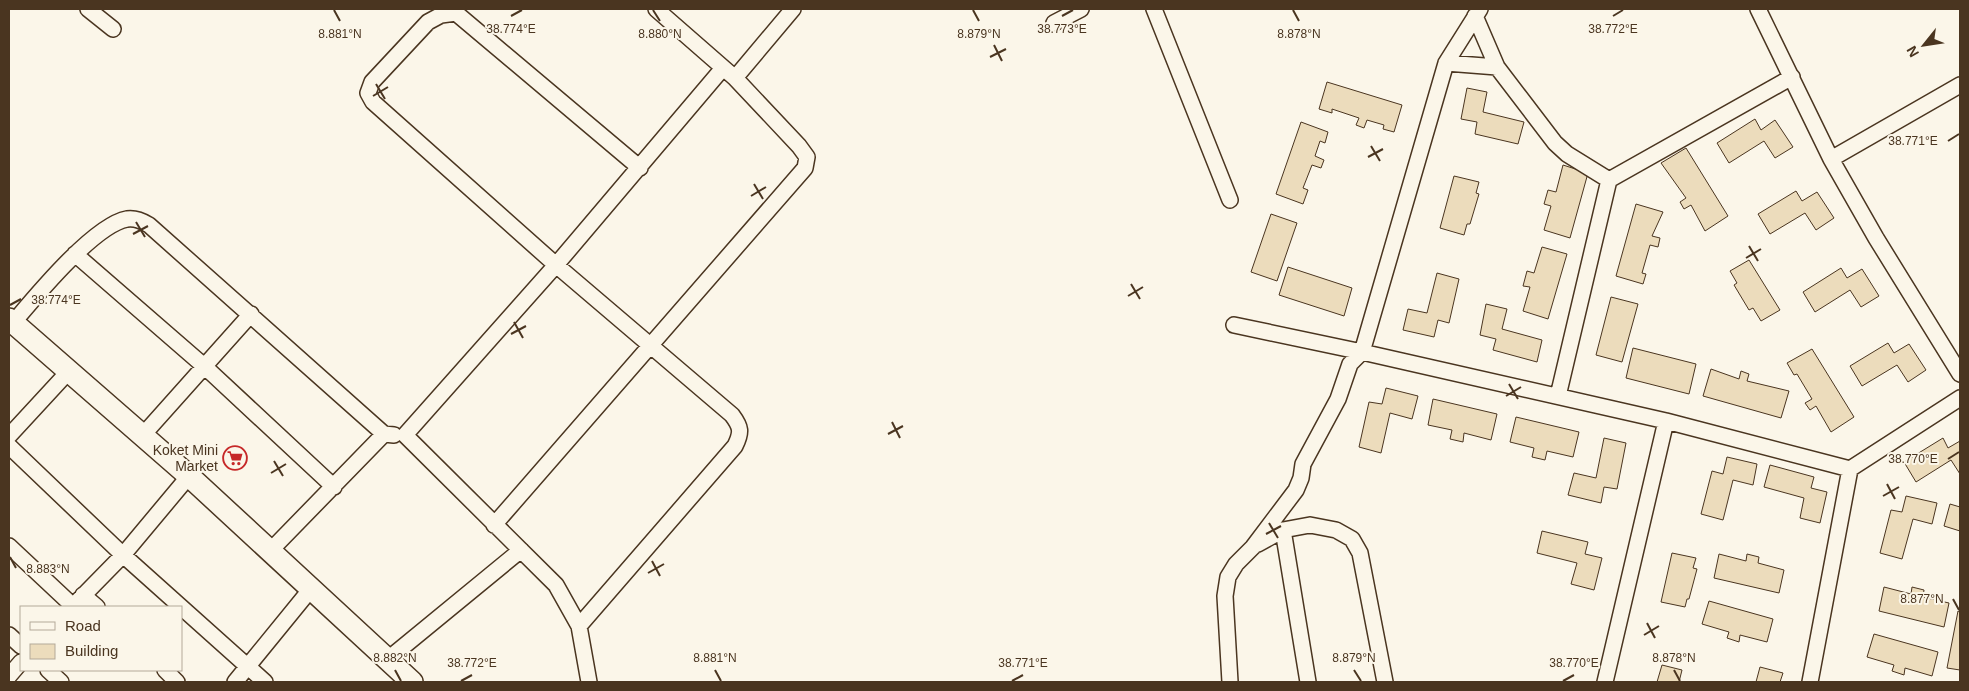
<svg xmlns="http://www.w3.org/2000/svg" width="1969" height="691" font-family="Arial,sans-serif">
	<rect width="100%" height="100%" fill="#fbf6e9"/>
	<path fill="#ecdcbc" stroke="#4a3520" d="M1327,82l75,23 -8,27 -11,-3 1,-4 -17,-5 -3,8 -8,-3 3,-7 -27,-9v4l-13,-4z
		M1467,88l20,4 -4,20 41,10 -6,22 -43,-10 2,-12 -16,-3z
		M1755,119l6,11 14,-10 18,27 -18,11 -11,-17 -35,22 -12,-20z
		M1301,122l27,10 -3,11 -5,-2 -5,15 9,4 -3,8 -9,-3 -9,23 5,2 -5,14 -27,-10z
		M1686,148l42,68 -23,15 -14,-26 -7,4 -4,-7 6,-4 -25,-35z
		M1563,165l25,8 -18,65 -26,-8 7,-24 -7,-2 4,-14 8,2z
		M1454,176l25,6 -3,11 3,1 -9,30h-3l-3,11 -24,-7z
		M1796,191l6,10 15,-9 17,26 -18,12 -11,-17 -35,21 -12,-20z
		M1636,204l27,8 -11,24 8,2 -2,9 -8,-2 -8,28 4,1 -3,10 -27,-8z
		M1271,214l26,9 -20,58 -26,-9z
		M1542,247l25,7 -19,65 -25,-8 7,-24 -7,-1 4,-15 7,2z
		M1749,260l31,50 -19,11 -8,-13 -4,2 -15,-25 3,-2 -7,-12z
		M1288,267l64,21 -8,28 -65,-21z
		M1841,268l6,10 15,-9 17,27 -18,11 -11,-17 -35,22 -12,-20z
		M1437,273l22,6 -10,44 -11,-3 -4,17 -31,-7 5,-21 19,4z
		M1611,297l27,7 -16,58 -26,-7z
		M1486,304l21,5 -5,20 40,11 -5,22 -44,-12 3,-11 -16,-4z
		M1888,343l6,10 15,-9 17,26 -18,12 -11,-17 -35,21 -12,-20z
		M1633,348l63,16 -7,30 -63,-16z
		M1812,349l42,68 -23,15 -15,-26 -6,4 -5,-7 7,-4 -15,-25 -3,1 -7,-12z
		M1711,369l28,10 2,-8 8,3 -2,7 42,10 -8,27 -78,-22z
		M1386,388l32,8 -6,23 -22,-6 -9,40 -22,-6 10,-45 13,2z
		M1433,399l64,15 -6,26 -27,-7 -1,9 -13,-3 2,-9 -24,-5z
		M1516,417l63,15 -6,25 -26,-6 -2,9 -13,-3 2,-9 -24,-6z
		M1604,438l22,5 -9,46 -13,-2 -3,16 -33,-8 6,-22 22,5z
		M1943,438l5,10 12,-7v33l-9,-14 -35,22 -12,-20z
		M1727,457l30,7 -4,21 -20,-5 -10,40 -22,-6 11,-43 11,3z
		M1770,465l44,12 -3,11 16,4 -7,31 -20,-5 4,-20 -40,-11z
		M1906,496l31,7 -5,21 -19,-5 -11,40 -22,-6 11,-43 11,2z
		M1950,504l10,3v24l-16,-5z
		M1542,531l46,11 -3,12 17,4 -8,32 -23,-6 6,-21 -40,-10z
		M1672,553l24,5 -3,10 4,1 -8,30h-2l-2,8 -24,-5z
		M1719,554l27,7 1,-7 12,3 -1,6 26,7 -5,23 -65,-15z
		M1884,587l27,7 1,-7 12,3 -1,7 26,6 -5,24 -65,-16z
		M1709,601l64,18 -6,23 -27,-7 -1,7 -12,-4 2,-6 -27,-8z
		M1958,611l2,1v58l-13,-2z
		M1874,634l64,18 -6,24 -27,-8 -1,7 -12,-4 2,-6 -27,-8z
		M1662,665l20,5 -3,12h-22z
		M1760,667l23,6 -3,9h-24z"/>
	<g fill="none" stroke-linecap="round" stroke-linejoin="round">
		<g stroke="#4a3520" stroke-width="18">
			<path id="street" d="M88,9l25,20
				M1154,9l76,191
				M1480,9l-34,54 -84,289 304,69 184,48 110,-71
				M1758,9l73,150 45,79 84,136
				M1475,16l22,51 58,76 12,11 42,26
				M1054,23l27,-14
				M1446,63l51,4
				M735,78l58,-69
				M1831,159l129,-74
				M75,254l129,112 130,121
				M13,323c22,-26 81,-98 114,-104 9,-1 15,2 22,6l235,209
				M1234,325l128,27
				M1558,396l51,-216 183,-103
				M143,435l108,-121
				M9,436l60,-65
				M9,446l114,109 142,127
				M494,525l311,-357 2,-11 -8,-11 -64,-68 -79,-69
				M1283,530l25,152
				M1258,544l25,-14 27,-5 26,5 16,9 8,14 25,129
				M9,546l64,60 50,-51 66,-79
				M271,550l113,-116 10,1
				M83,595l14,12
				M579,626l156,-180c7,-14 6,-19 -3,-31l-176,-150 -183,-163 -5,-9 4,-11 56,-60 13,-7 15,-2 184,155
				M9,635l12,11
				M387,660l134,-110
				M48,670l13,12
				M165,670l12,12
				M9,676l12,-14
				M235,682l75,-92
				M589,682l-10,-56 -23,-41 -151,-150 151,-170 167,-197
				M1230,682l-5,-86 3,-19 8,-13 17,-17 43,-57 5,-12 2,-14 35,-65 12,-35 12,-12
				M1605,682l61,-261
				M1810,682l40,-213"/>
		</g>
		<g stroke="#4a3520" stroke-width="24">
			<path id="secondary" d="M9,319l180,157 223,206"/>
		</g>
		<use href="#street" stroke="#fbf6e9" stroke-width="15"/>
		<use href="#secondary" stroke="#fbf6e9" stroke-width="21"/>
	</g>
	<path fill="none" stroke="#4a3520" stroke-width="2" d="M334,10l6,11M653,10l7,11M973,10l6,11M1293,10l6,11M511,16l11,-6M1062,16l11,-6M1613,16l10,-6M994,45l8,16M990,57l16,-8M376,84l9,15M373,96l15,-9M1948,141l11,-7M1371,146l9,15M1368,157l15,-8M754,184l9,15M751,196l15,-9M136,222l9,15M133,234l15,-8M1749,246l9,15M1746,258l15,-9M1131,284l9,15M1128,296l15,-9M10,305l11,-6M514,322l9,16M511,334l15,-8M1509,384l9,15M1506,396l15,-9M892,422l8,16M888,434l15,-8M1948,459l11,-7M274,461l9,15M271,473l15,-9M1887,484l8,15M1883,496l16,-9M1269,523l9,15M1266,534l15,-8M10,557l6,11M652,561l8,15M648,573l16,-9M1953,599l6,11M1647,623l8,15M1644,635l15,-9M395,670l6,11M715,670l6,11M1354,670l7,11M1674,670l6,11M461,681l11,-6M1012,681l11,-6M1563,681l11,-6"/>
	<defs>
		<g id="supermarket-ring" transform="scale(1.25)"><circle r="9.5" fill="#fbf6e9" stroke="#c62828" stroke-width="1.5"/><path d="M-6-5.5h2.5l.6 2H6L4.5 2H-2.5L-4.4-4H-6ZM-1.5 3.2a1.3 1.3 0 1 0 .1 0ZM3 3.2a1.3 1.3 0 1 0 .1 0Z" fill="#c62828"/></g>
	</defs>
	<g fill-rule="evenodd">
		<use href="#supermarket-ring" x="235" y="458"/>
	</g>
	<g text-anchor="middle" stroke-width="4" stroke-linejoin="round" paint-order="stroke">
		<g font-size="14" fill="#4a3520" stroke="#fbf6e9" text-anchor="end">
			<text x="218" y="455">Koket Mini<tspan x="218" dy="16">Market</tspan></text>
		</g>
	</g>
	<g font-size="12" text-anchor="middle" fill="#4a3520" stroke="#fbf6e9" stroke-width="4" stroke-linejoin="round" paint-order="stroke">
		<text x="511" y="33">38.774°E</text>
		<text x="1062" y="33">38.773°E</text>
		<text x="1613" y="33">38.772°E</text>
		<text x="340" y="38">8.881°N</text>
		<text x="660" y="38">8.880°N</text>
		<text x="979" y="38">8.879°N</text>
		<text x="1299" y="38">8.878°N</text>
		<text x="1913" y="145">38.771°E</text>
		<text x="56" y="304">38.774°E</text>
		<text x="1913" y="463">38.770°E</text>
		<text x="48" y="573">8.883°N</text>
		<text x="1922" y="603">8.877°N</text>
		<text x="395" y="662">8.882°N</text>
		<text x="715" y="662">8.881°N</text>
		<text x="1354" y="662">8.879°N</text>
		<text x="1674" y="662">8.878°N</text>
		<text x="472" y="667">38.772°E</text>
		<text x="1023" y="667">38.771°E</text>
		<text x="1574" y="667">38.770°E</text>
	</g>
	<rect width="1969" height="691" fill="none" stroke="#4a3520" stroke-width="20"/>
	<rect x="20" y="606" width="162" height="65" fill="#fbf6e9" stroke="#b4a999"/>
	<rect x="30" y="622" width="25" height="8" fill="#fbf6e9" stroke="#b4a999"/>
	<text x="65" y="631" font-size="15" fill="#4a3520">Road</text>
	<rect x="30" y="644" width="25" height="15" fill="#ecdcbc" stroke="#b4a999"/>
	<text x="65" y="656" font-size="15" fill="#4a3520">Building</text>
	<g transform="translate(1924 45) rotate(240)" stroke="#fbf6e9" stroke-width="4" paint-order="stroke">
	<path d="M0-4L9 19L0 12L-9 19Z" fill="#4a3520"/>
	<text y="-8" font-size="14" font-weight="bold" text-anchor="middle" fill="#4a3520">N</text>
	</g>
</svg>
